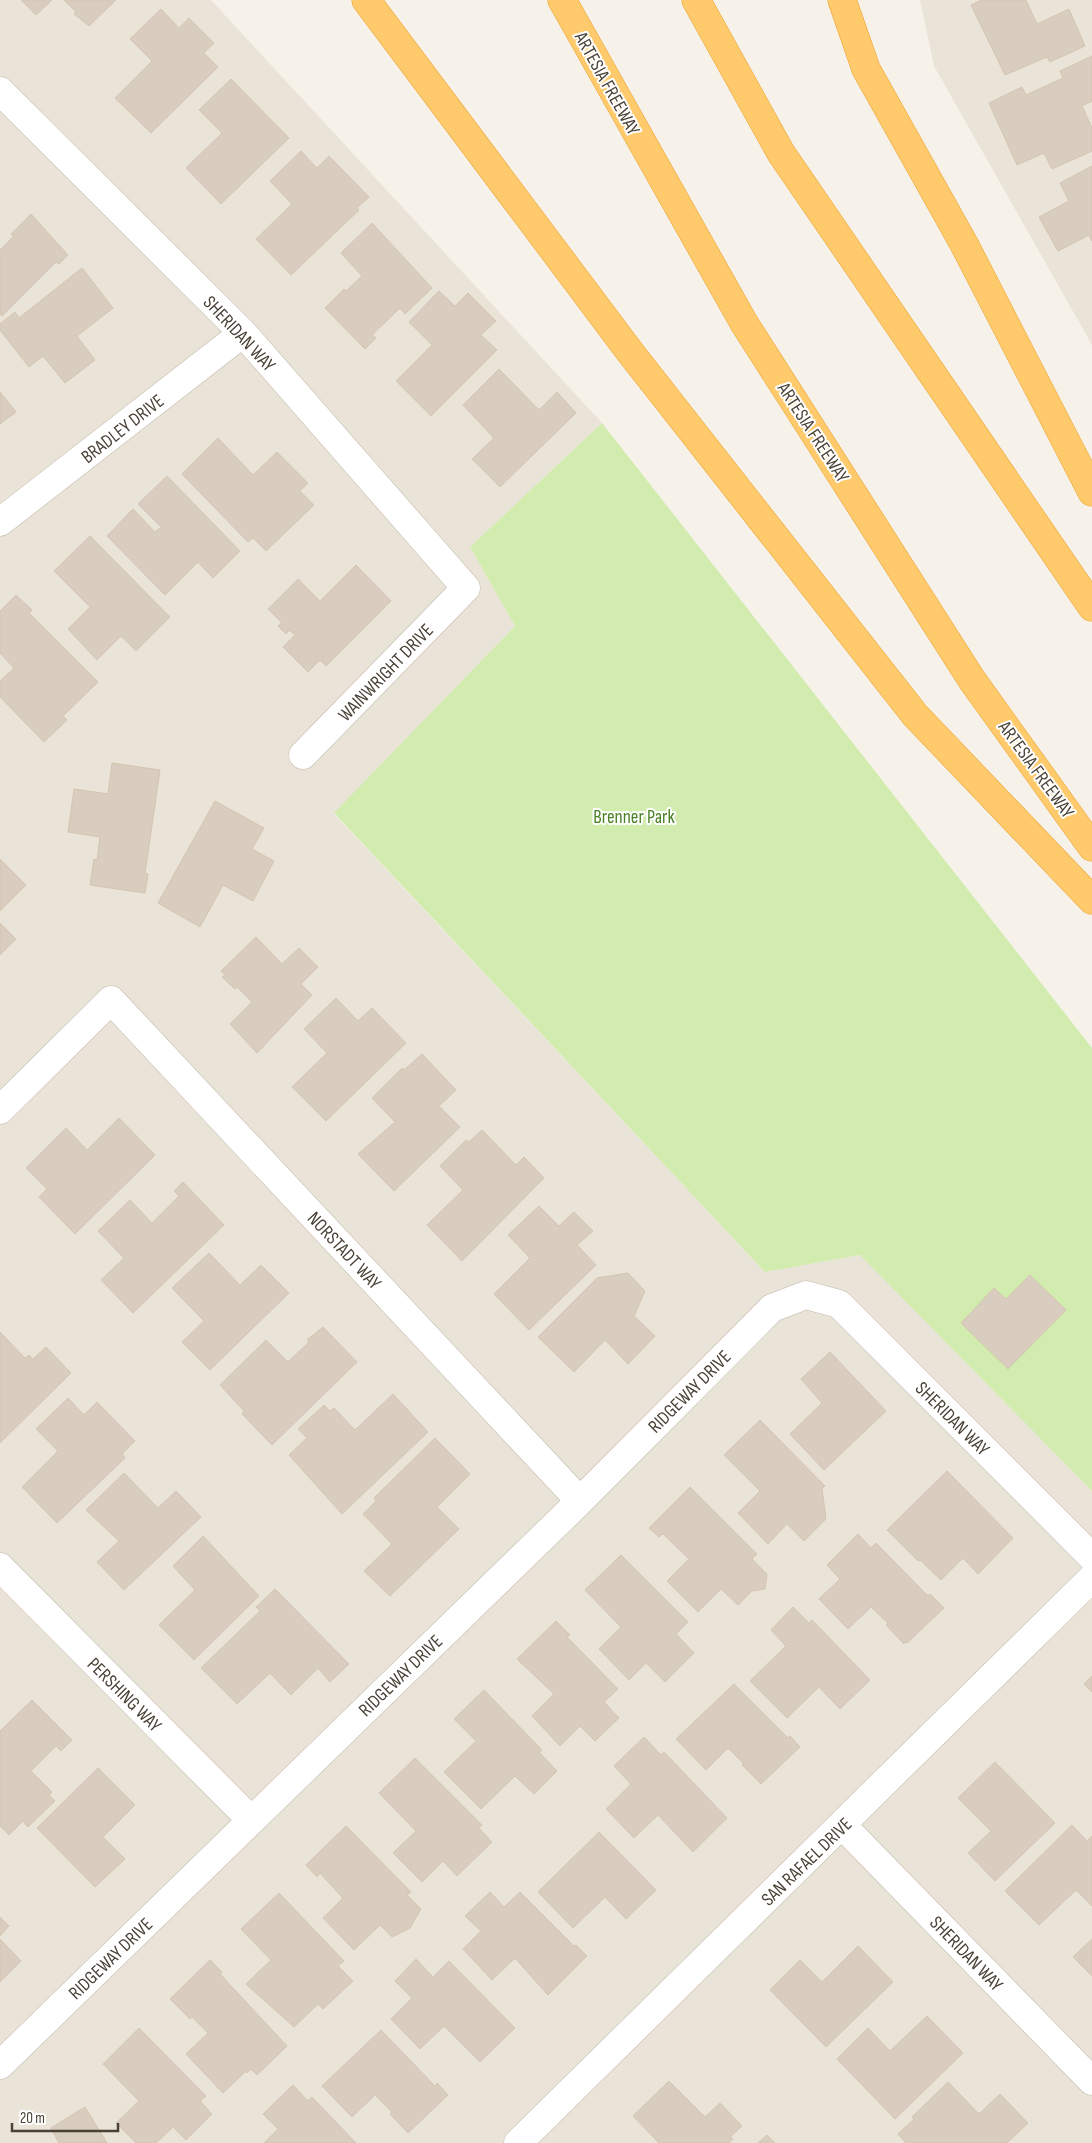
<svg xmlns="http://www.w3.org/2000/svg" width="1092" height="2143" font-family="'Sofia Sans Condensed',sans-serif">
	<rect width="100%" height="100%" fill="#f6f2e9"/>
	<path fill="#eae3d7" d="M0,0h211l391,423 -132,124 45,79 -181,188 431,458 95,-17 232,236v652h-1092z
		M920,0h172v345l-158,-279z"/>
	<path fill="#d2ecaf" d="M602,423l490,625v443l-232,-236 -95,17 -431,-459 181,-187 -45,-79z"/>
	<path fill="#d8cdbe" stroke="#d4c5b0" d="M21,0h31l-16,15z
		M64,0h52l-27,26 -15,-12 2,-2z
		M982,0h44l11,24 32,-15 16,37 -35,16 -3,-5 -42,18 -34,-70z
		M161,9l18,19 10,-10 25,25 -10,10 14,14 -67,66 -36,-35 37,-37 -22,-22z
		M1092,56v45l-10,5 10,22v23l-40,18 -8,-16 -27,12 -28,-62 33,-16 4,8 37,-17 -3,-7z
		M231,79l58,59 -68,66 -35,-36 36,-35 -23,-23z
		M301,151l16,17 12,-12 40,41 -12,11 2,2 -68,65 -35,-36 36,-35 -22,-23z
		M1092,166v75l-3,-6 -31,16 -19,-34 30,-16 -9,-18z
		M31,214l37,41 -9,9 -3,-2 -54,54 -2,-2v-64l14,-14 -3,-2z
		M372,223l60,65 -27,26 -5,-6 -28,27 4,3 -11,11 -40,-41 19,-19 2,2 16,-15 -21,-23z
		M82,268l31,40 -36,28 18,24 -30,23 -22,-27 -14,11 -29,-37v-6l15,-12 4,6z
		M439,291l16,15 13,-13 28,28 -15,14 16,15 -66,66 -35,-35 36,-36 -23,-23z
		M499,369l40,41 18,-18 19,21 -76,74 -28,-28 22,-21 -31,-33z
		M0,392l16,20 -16,12z
		M218,438l35,37 24,-23 31,31 -8,8 14,14 -48,46 -13,-13 -5,4 -66,-68z
		M167,476l73,75 -27,27 -15,-16 -33,33 -58,-59 26,-27 22,23 6,-5 -23,-23z
		M90,536l80,81 -34,34 -15,-15 -24,24 -29,-31 22,-22 -36,-36z
		M356,565l35,36 -65,65 -6,-6 -12,12 -25,-25 12,-12 -6,-5 -3,4 -8,-8 4,-3 -14,-14 30,-30 22,22z
		M16,595l16,15 -3,3 69,69 -35,34 4,4 -23,22 -44,-45v-16l14,-13 -14,-15v-42z
		M112,763l48,7 -15,103 3,1 -3,19 -55,-8 4,-26 3,1 3,-23 -32,-5 6,-43 34,5z
		M215,801l49,27 -12,21 22,12 -21,40 -30,-16 -23,42 -42,-24z
		M0,859l26,26 -26,26z
		M0,923l16,16 -16,16z
		M256,937l26,27 17,-16 19,19 -17,17 11,11 -55,58 -27,-29 22,-22 -15,-15 -2,2 -13,-12 3,-2 -4,-4z
		M336,998l22,23 14,-13 34,35 -80,78 -34,-34 35,-34 -23,-24z
		M422,1054l34,36 -17,16 21,21 -66,64 -36,-37 37,-32 -23,-24 30,-30 2,2z
		M119,1118l36,37 -80,79 -36,-37 8,-8 -21,-21 40,-40 21,22z
		M482,1130l34,35 8,-8 20,21 -82,83 -35,-36 36,-35 -23,-24 26,-26 3,2z
		M183,1182l41,43 -91,88 -32,-33 23,-22 -26,-27 32,-31 22,23 27,-27 -5,-5z
		M539,1206l20,20 15,-14 19,19 -16,14 19,20 -67,65 -35,-36 36,-36 -22,-23z
		M209,1253l31,32 21,-20 28,28 -79,77 -28,-28 22,-21 -32,-33z
		M628,1273l17,18 -11,25 21,20 -27,28 -23,-24 -31,32 -36,-35 59,-59z
		M1030,1275l36,35 -58,59 -47,-46 33,-35 12,11z
		M323,1327l34,35 -85,83 -30,-31 2,-3 -24,-26 46,-45 22,22 21,-20 -2,-2z
		M0,1332l25,26 4,-3 4,4 13,-12 25,26 -71,70z
		M830,1352l56,59 -62,59 -34,-36 32,-31 -21,-24z
		M393,1394l35,38 -86,82 -53,-59 18,-17 -9,-9 26,-24 6,6 4,-3 21,22z
		M68,1398l16,17 13,-13 38,39 -13,13 3,4 -68,65 -35,-36 36,-36 -22,-22z
		M760,1420l65,66 -3,3 4,30 -22,22 -17,-17 -19,20 -30,-31 22,-22 -36,-36z
		M435,1438l35,36 -33,33 22,22 -69,67 -26,-25 28,-27 -29,-30 13,-13 -2,-3z
		M947,1471l66,67 -35,36 -15,-16 -22,22 -21,-20 -2,1 -31,-31z
		M124,1473l34,35 18,-17 25,26 -77,73 -27,-28 22,-21 -33,-31z
		M690,1487l67,67 -5,5 15,15 -2,15 -13,2 -14,14 -17,-16 -23,23 -31,-31 22,-22 -26,-25 -4,3 -10,-9z
		M858,1534l13,14 5,-5 52,53 2,-2 14,14 -37,35 -1,-1 -2,2 -18,-19 2,-2 -17,-16 -23,22 -29,-30 21,-20 -13,-14z
		M203,1536l56,60 -65,64 -35,-35 36,-35 -22,-24z
		M621,1555l67,67 -12,12 18,19 -29,29 -19,-19 -17,17 -30,-31 22,-22 -36,-37z
		M275,1589l74,75 -19,18 -12,-14 -27,27 -21,-22 -33,31 -36,-36 59,-57 -4,-4z
		M793,1607l16,16 3,-3 58,60 -30,29 -21,-22 -32,31 -37,-37 36,-35 -15,-16z
		M556,1621l14,14 -3,2 51,52 -14,13 15,16 -24,23 -15,-15 -20,20 -28,-30 22,-22 -37,-35z
		M1092,1676v16l-8,-8z
		M734,1684l54,54 2,-2 10,11 -39,37 -19,-19 2,-1 -16,-16 -22,22 -30,-31z
		M484,1690l58,60 -3,2 18,19 -23,23 -19,-18 -34,33 -37,-37 32,-31 -22,-22z
		M32,1700l40,40 -11,11 -5,-5 -25,25 21,21 -3,3 6,6 -27,26 -5,-6 -14,14 -9,-9v-95z
		M644,1737l17,18 3,-3 63,66 -34,34 -35,-37 -24,23 -28,-29 25,-25 -17,-18z
		M415,1758l67,67 -3,3 13,14 -35,34 -14,-15 -21,21 -29,-29 23,-22 -37,-38z
		M995,1762l60,61 -60,58 -27,-28 23,-22 -33,-33z
		M98,1768l37,37 -32,32 22,22 -30,28 -58,-59z
		M1072,1825l15,16 5,-5v70l-16,-16 -37,35 -34,-34z
		M346,1826l65,66 -4,3 14,14 -11,19 -18,9 -12,-12 -26,25 -31,-32 20,-20 -23,-25 -3,4 -11,-12z
		M599,1832l57,58 -30,29 -21,-22 -32,31 -35,-36z
		M490,1892l14,15 16,-15 54,54 2,-1 11,11 -39,39 -33,-37 -23,22 -29,-31 18,-18 -16,-15z
		M279,1893l65,68 -6,5 15,15 -30,28 -5,-5 -24,23 -48,-43 25,-24 -30,-31z
		M0,1917l9,9 -9,10z
		M0,1939l21,22 -21,21z
		M1092,1939v37l-19,-19z
		M858,1946l35,36 -67,65 -56,-57 30,-30 22,22z
		M416,1959l17,18 16,-16 66,67 -35,34 -36,-36 -24,23 -29,-30 21,-21 -17,-17z
		M210,1960l12,12 -2,2 67,72 -30,29 -6,-6 -4,4 -1,-2 -23,22 -37,-39 22,-21 -16,-16 -2,2 -20,-20z
		M927,2016l36,37 -68,66 -58,-60 31,-31 22,23z
		M139,2028l67,68 -6,5 12,13 -26,26 -13,-13 -17,16h-20l-20,-20 23,-22 -36,-37z
		M381,2030l54,56 2,-3 11,12 -40,38 -18,-19 2,-2 -17,-17 -23,22 -30,-31z
		M669,2081l36,36 15,-14 22,23 -12,11 3,2 -4,4h-70l-26,-27z
		M948,2082l31,32 21,-20 28,29 -21,20h-101l-8,-9 16,-15 -2,-2z
		M293,2085l15,16 4,-4 44,46h-92l14,-14 -15,-15z
		M85,2107l22,36h-48l-8,-15z
		M767,2135l8,8h-17z"/>
	<g fill="none" stroke-linecap="round" stroke-linejoin="round">
		<g stroke="#c2b9ab" stroke-width="29">
			<path id="street" d="M0,91l243,242 223,255 -163,167
				M0,522l243,-189
				M0,1110l111,-110 469,501
				M0,1567l251,253
				M842,1825l250,256
				M0,2065l580,-564 192,-193 34,-13 33,9 253,253
				M518,2143l574,-565"/>
		</g>
		<g stroke="#e9a130" stroke-width="29">
			<path id="highway" d="M366,0l264,352 285,363 177,185
				M562,0l182,323 228,357 120,167
				M696,0l85,153 311,454
				M842,0l24,69 98,175 128,248"/>
		</g>
		<use href="#street" stroke="#fff" stroke-width="28"/>
		<use href="#highway" stroke="#ffca6b" stroke-width="28"/>
	</g>
	<g text-anchor="middle" stroke-width="4" stroke-linejoin="round" paint-order="stroke">
		<g font-size="19" fill="#4a4237" stroke="#fff">
			<text transform="translate(608 83) rotate(61)" y="7">ARTESIA FREEWAY</text>
			<text transform="translate(240 333) rotate(47)" y="7">SHERIDAN WAY</text>
			<text transform="translate(122 428) rotate(-38)" y="7">BRADLEY DRIVE</text>
			<text transform="translate(814 432) rotate(57)" y="7">ARTESIA FREEWAY</text>
			<text transform="translate(385 672) rotate(-46)" y="7">WAINWRIGHT DRIVE</text>
			<text transform="translate(1037 769) rotate(54)" y="7">ARTESIA FREEWAY</text>
			<text transform="translate(345 1250) rotate(47)" y="7">NORSTADT WAY</text>
			<text transform="translate(689 1391) rotate(-45)" y="7">RIDGEWAY DRIVE</text>
			<text transform="translate(953 1418) rotate(45)" y="7">SHERIDAN WAY</text>
			<text transform="translate(400 1675) rotate(-44)" y="7">RIDGEWAY DRIVE</text>
			<text transform="translate(125 1694) rotate(45)" y="7">PERSHING WAY</text>
			<text transform="translate(806 1861) rotate(-44)" y="7">SAN RAFAEL DRIVE</text>
			<text transform="translate(967 1953) rotate(46)" y="7">SHERIDAN WAY</text>
			<text transform="translate(110 1958) rotate(-44)" y="7">RIDGEWAY DRIVE</text>
		</g>
		<g font-size="19" fill="#4a8125" stroke="#fff">
			<text x="634" y="823">Brenner Park</text>
		</g>
	</g>
	<path d="M12 2123v8h106v-8" fill="none" stroke="#4a4237" stroke-width="2.5"/>
	<text x="20" y="2123" font-size="15" fill="#4a4237" stroke="#ffffff" stroke-width="4" paint-order="stroke">20 m</text>
</svg>
